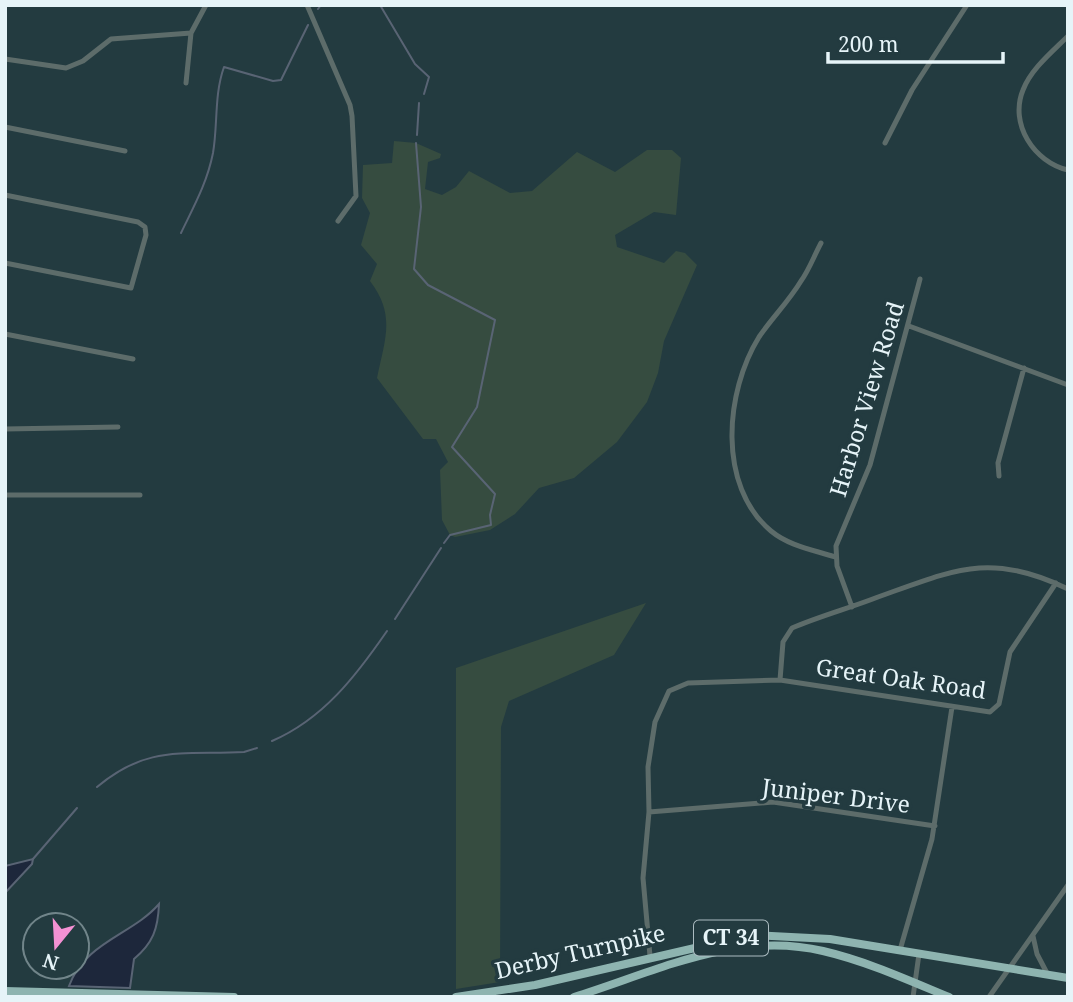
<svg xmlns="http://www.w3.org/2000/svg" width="1073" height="1002" font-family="'Noto Serif',serif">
	<rect width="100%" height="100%" fill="#233b40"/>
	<path fill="#364c40" d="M394,141l22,2 25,11 -1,4 -12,4 -3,27 17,6 14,-8 13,-16 41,22 22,-2 45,-39 38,20 32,-22h25l9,8 -5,57 -22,-3 -39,23 2,12 47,16 12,-12 9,2 12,12 -33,76 -6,32 -11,29 -30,40 -43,36 -35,10 -24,26 -25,16 -35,7 -5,-2 -8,-15 -2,-50 8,-8 -12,-23h-13l-46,-61c8,-39 19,-63 -7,-97l7,-17 -16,-19 9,-32 -8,-15 1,-33 29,-2z
		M646,603l-32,52 -105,46 -8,26 -1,255 -44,7v-321z"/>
	<path fill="#1d273b" stroke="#596474" stroke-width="2" d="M33,859l-1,5 -27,29v-27z
		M159,904c-1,25 -6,39 -25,55l-4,29 -61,-2c16,-44 63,-51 90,-82z"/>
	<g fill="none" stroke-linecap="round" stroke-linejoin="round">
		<path stroke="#596474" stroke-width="2" d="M380,5l35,59 14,13 -5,17
			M318,9l3,-4
			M417,135l2,-32
			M416,143l5,64 -7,62 14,16 67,35 -18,87 -25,40 43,47 -5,21 1,10 -41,10 -6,8
			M181,233c13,-27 26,-50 32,-80 5,-29 1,-58 11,-86l49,14 8,-1 27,-55
			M395,619l46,-71
			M272,741c51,-22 84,-65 115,-110
			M97,787c50,-42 85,-32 147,-35l13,-4
			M33,859l44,-51"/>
		<path stroke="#5d6c6a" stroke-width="5" d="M307,5l43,100 2,11 4,80 -18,25
			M1068,36c-16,16 -37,33 -45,54 -14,34 11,72 45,80
			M5,59l61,9 17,-7 28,-22 80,-6
			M186,83l5,-50 15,-28
			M5,127l120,24
			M885,143l27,-53 55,-85
			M5,195l133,27 7,5 1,8 -15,53 -126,-25
			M821,243c-7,13 -12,27 -20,38 -12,20 -29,37 -42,56 -34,55 -42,149 12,194 18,15 43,19 64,26
			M909,326l159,59
			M5,334l128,25
			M5,429l113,-2
			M999,476l-1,-13 26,-95
			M5,495h135
			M852,607l-15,-41 -1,-20 34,-81 50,-186
			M780,680l3,-38 9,-14c28,-12 58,-20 86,-31 76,-27 112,-46 190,-8
			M649,812l124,-10 162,24
			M1033,936l4,18 11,21
			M900,950l32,-111 20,-132
			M650,956l-7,-78 6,-66 -1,-45 7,-45 14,-31 19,-8 92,-3 210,32 9,-8 11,-52 46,-69
			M913,997l6,-43
			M989,997l79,-112"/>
		<path stroke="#8eb4b0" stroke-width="8" d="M5,991l229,6
			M456,997l79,-12 216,-50 79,4 238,39
			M574,997c81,-25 162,-67 249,-46 43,10 85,29 126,46"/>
	</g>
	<g text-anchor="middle" stroke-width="7" stroke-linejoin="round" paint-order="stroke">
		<rect fill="#233b40" stroke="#acbcc1" stroke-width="2" x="694" y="920.5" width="74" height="35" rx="5"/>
		<g font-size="21" font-weight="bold" fill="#e6f4f8">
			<text x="731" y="945">CT 34</text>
		</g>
		<g font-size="23" fill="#e6f4f8" stroke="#233b40">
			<text transform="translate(867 399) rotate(-73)" y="8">Harbor View Road</text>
			<text transform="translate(901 679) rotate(8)" y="8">Great Oak Road</text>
			<text transform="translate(836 796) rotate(7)" y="8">Juniper Drive</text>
			<text transform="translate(580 952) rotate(-13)" y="8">Derby Turnpike</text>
		</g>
	</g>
	<rect width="1073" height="1002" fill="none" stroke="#e6f4f8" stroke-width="14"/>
	<g transform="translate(56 946) rotate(198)"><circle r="33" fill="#233b40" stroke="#71858a" stroke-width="2"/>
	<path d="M0-5L12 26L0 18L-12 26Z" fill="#f491d4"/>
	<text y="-10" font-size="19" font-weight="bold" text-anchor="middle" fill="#e6f4f8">N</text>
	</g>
	<path d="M828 52v10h175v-10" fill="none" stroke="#e6f4f8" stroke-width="3.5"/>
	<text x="838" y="52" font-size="21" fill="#e6f4f8" stroke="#233b40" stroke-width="5" paint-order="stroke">200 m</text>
</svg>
